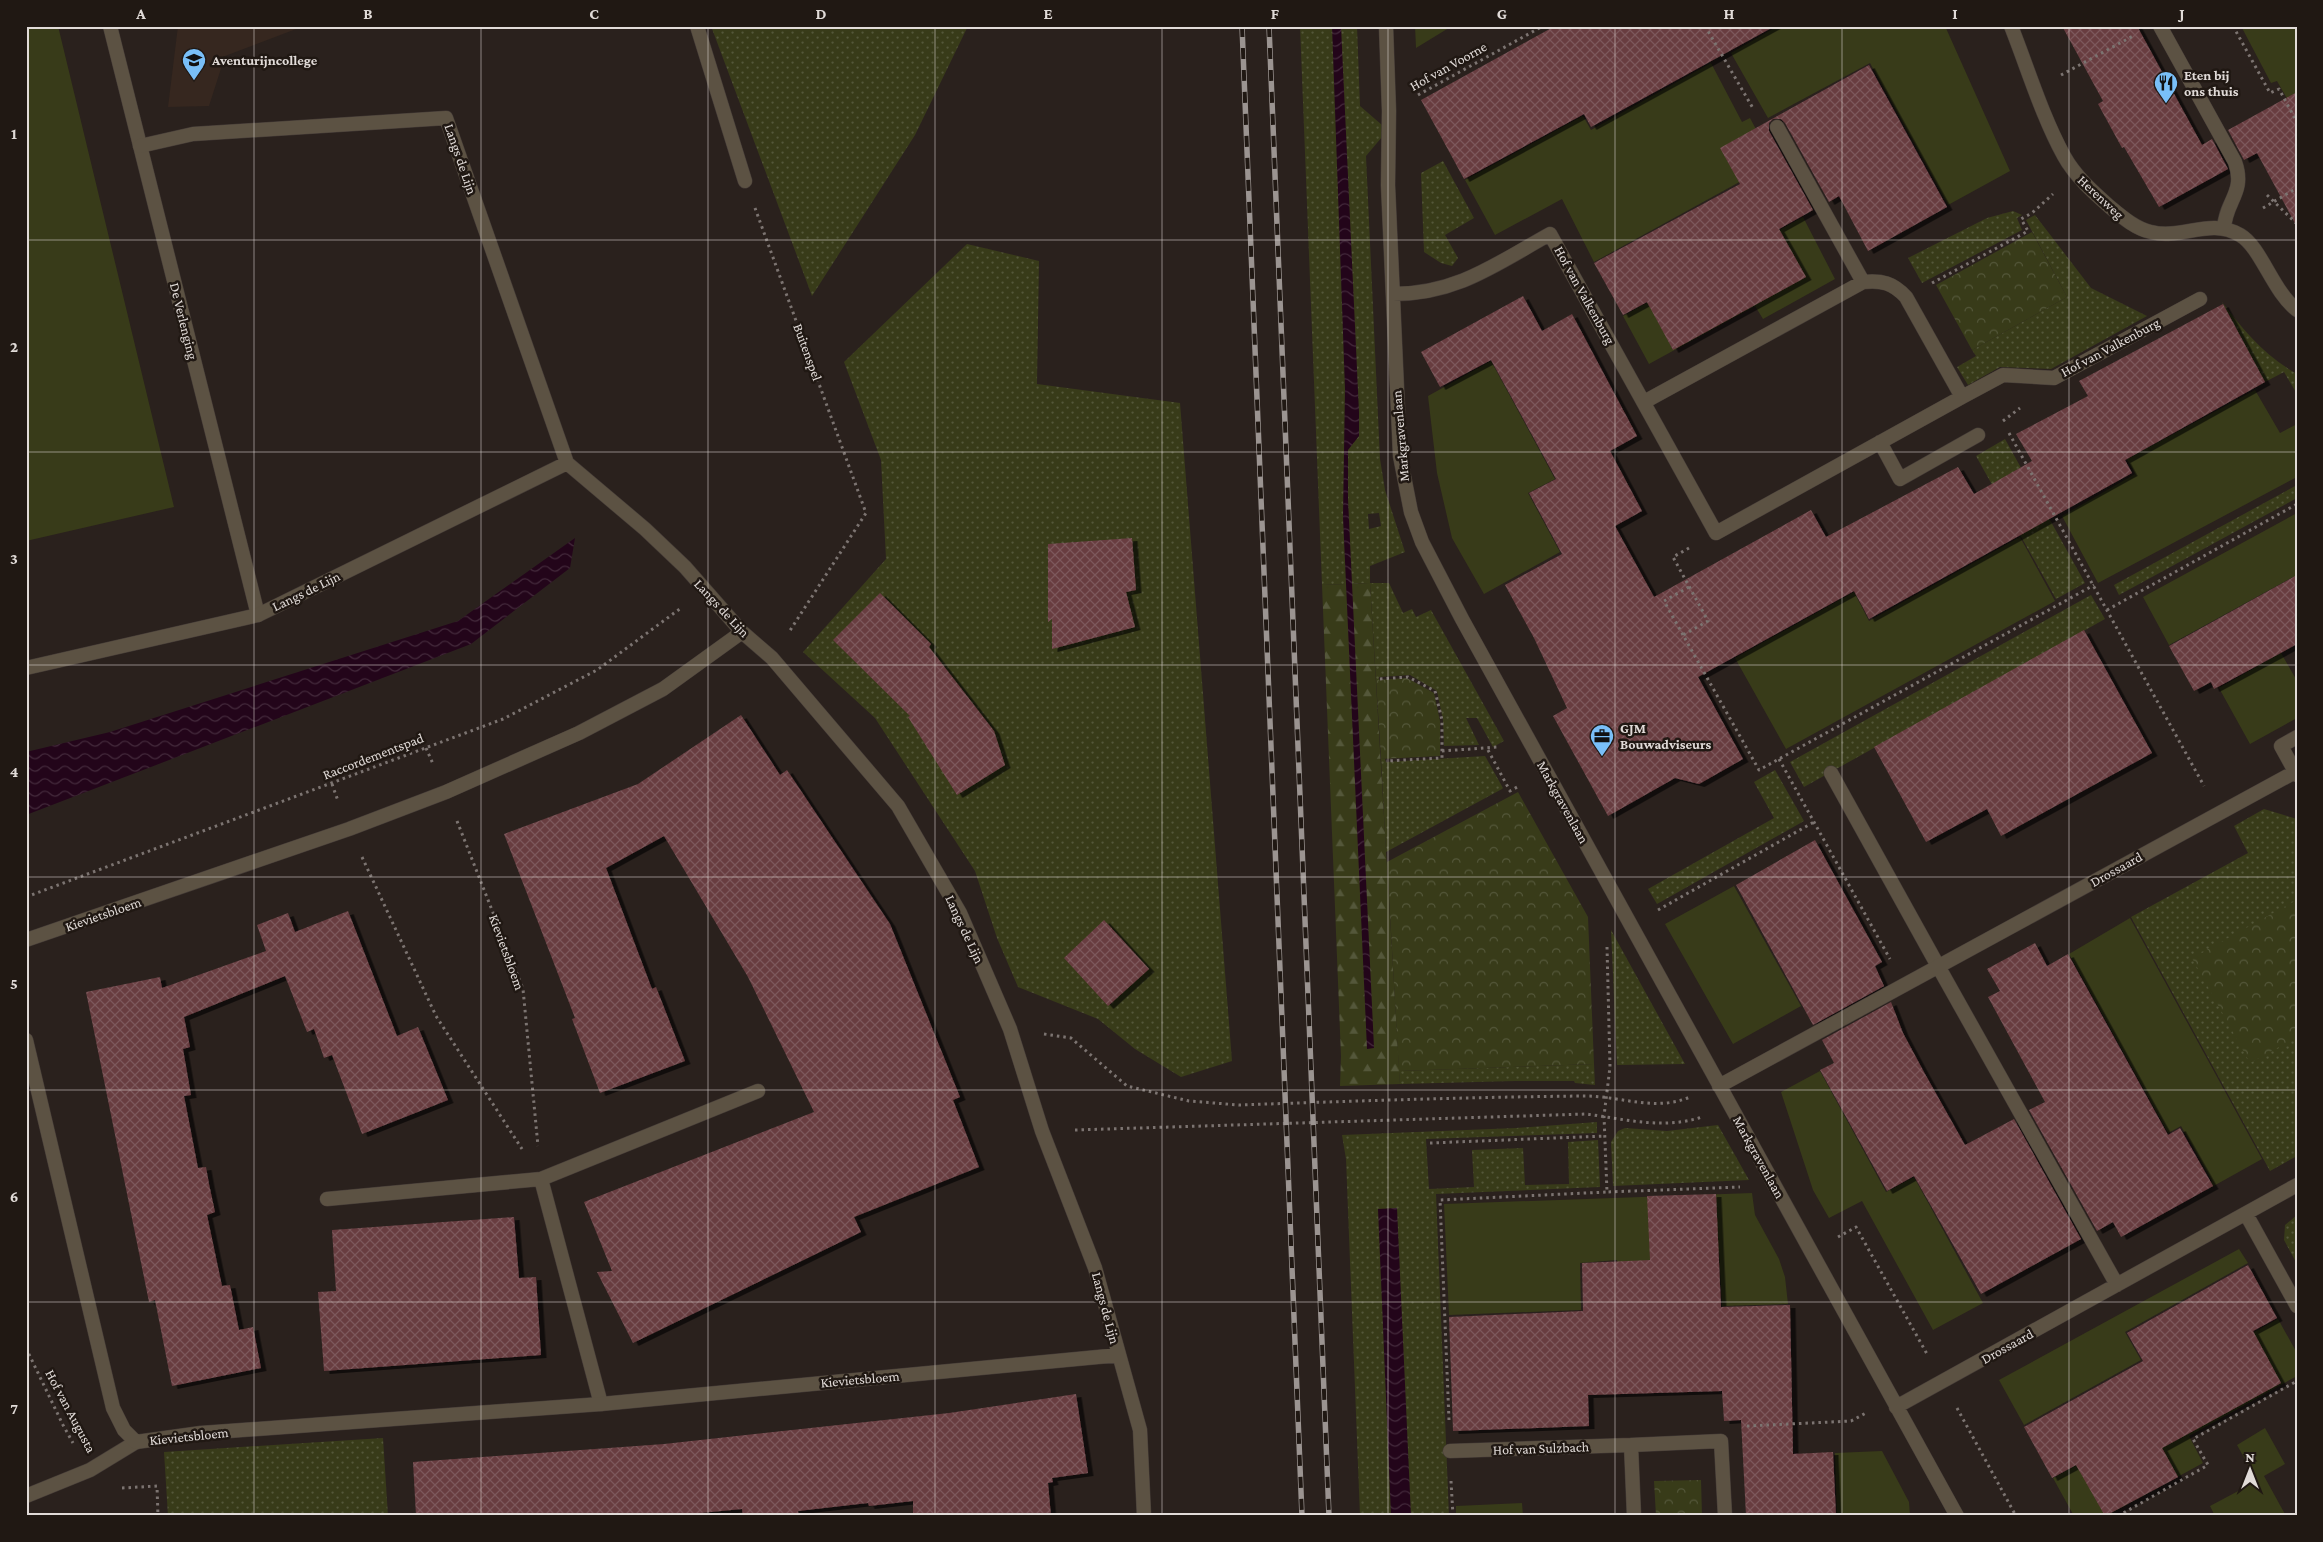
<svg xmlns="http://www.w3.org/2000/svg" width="2323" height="1542" font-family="'Crimson Pro',serif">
	<defs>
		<pattern id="grass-dots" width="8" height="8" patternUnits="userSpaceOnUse" patternTransform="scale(1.25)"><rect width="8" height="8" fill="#383b19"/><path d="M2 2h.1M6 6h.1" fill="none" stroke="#54573a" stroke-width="1.8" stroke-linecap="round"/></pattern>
		<pattern id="forest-firs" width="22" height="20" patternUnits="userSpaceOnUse" patternTransform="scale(1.25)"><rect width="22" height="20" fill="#383b19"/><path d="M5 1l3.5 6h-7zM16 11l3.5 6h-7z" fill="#54573a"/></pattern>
		<pattern id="park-crowns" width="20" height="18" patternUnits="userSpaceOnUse" patternTransform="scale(1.25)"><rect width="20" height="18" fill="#383b19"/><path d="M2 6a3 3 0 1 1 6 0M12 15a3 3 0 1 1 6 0" fill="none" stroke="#54573a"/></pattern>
		<pattern id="water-waves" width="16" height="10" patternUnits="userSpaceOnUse" patternTransform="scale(1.25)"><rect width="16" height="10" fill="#23051a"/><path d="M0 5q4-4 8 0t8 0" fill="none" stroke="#43293b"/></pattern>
		<pattern id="building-cross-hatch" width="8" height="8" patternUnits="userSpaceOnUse" patternTransform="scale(1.25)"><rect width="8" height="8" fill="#673c40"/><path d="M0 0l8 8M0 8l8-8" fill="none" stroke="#7c585b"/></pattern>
		<filter id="shadow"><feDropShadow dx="5.5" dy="3" stdDeviation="0" flood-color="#0009"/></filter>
	</defs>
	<rect width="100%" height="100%" fill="#2a211d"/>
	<path fill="#36271f" d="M178,26h126l-79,30 -16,50 -41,1z"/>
	<path fill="url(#grass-dots)" fill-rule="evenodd" d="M711,26h257l-53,109 -103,161z
		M1300,26h57l3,80 22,19v12l-16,19 14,303 5,31 20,62 -35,14v17h19l14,30 9,-4 4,8 15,-7 73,131 -11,6 -16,-29h-11l13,27 -35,1 -1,-26 -6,-29 -27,-16 -31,2v3h-3l-6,-97 -48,2zM1379,513l2,13 -12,3 -1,-15z
		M1443,161l31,57 -29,17 13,23 -6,8 -11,-3 -17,-11 -3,-79z
		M2013,211l9,4 -5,3 5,12 -100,53 -14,-25 79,-40z
		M2035,215l56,73 56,28 -96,53 -51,-2 -32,18 -11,-18 19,-11 -4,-6 95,-53 -41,-77z
		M967,244l72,17 -2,123 143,19 52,658 -51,16 -46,-28 -37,-30 -80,-32 -21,-49 -22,-67 -100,-153 -72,-66 83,-93 -5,-99 -37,-98z
		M2222,302c22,29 43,54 75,72v20l-13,-22 -19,10z
		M2005,439l80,144 -29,16 -80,-143z
		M2297,485v13l-178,97 -5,-10z
		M2091,595l14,24 -301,168 -14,-25z
		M1485,756l18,32 -1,1 -116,63 -5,-93h4l1,3z
		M1775,770l29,51 -147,83 -9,-15 126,-71 -20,-36z
		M2264,809l33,10v337l-27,15 -139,-254 117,-64 -14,-27z
		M1611,930l74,134 -68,1z
		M1594,1064l1,21 -20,-2 -1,-2h-59l-115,3 -1,-13z
		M1597,1122v11l-171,6 3,50 45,-2 -2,-37 51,-2 2,37 44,-1 -1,-42 30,-2 2,47 -164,7 13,322h-89l-14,-357 -4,-24 174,-7z
		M1718,1125l31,55 -136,6 -2,-44 7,-11 7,-3 42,3z
		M2297,1215v49l-13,-24 1,-15z
		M383,1438l5,78h-220l-4,-64z"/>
	<path fill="url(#forest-firs)" d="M1370,583l30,501 -60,2 1,-30 -19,-471z"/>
	<path fill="url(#park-crowns)" d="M2032,232l35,65 -95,53 -36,-65z
		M1407,678l27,15 6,28v35l-59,3 -5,-79z
		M1518,792l70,125 6,147 -195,7 -12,-209z
		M2295,901l2,136 -47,26 -58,-105z
		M1701,1480l1,36h-46l-2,-35z"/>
	<path fill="#383b19" d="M26,26h32l116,481 -148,34z
		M1415,26h37l-36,22z
		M1778,26h167l65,145 -62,34 -78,-142 -102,55 -37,-65z
		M2241,26h52l4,7v83l-20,-35 -6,2z
		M1711,63l31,59 8,-4 24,45 -180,99 -32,-63 -67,36 -30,-55 118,-64 8,14z
		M1803,217l32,62 -72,40 -8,-13 -106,58 -26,-48z
		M1491,361l64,118 -27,14 32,59 -76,42 -32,-56 -15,-65 -9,-77z
		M2255,390l25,43 17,-9v53l-199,106 -36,-67 73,-42 -8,-15z
		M2297,513v69l-4,-5 -124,68 -26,-48z
		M2020,537l35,64 -269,148 -51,-91 119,-66 15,29z
		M2281,653l16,28v37l-47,26 -31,-56z
		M1734,886l67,120 -68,38 -68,-120z
		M2130,918l132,241 -52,29 2,-7 -31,-55 -13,7 -99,-179z
		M1820,1071l66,121 28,-15 69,126 -50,27 -71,-129 -33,17 -16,-28 -32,-98z
		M1752,1193l3,22 24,44 6,18 3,27 -66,2 -3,-54 -37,2v5l-33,1 1,17h-31l-2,-17 -37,3 1,47 -132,5 -5,-111z
		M2239,1249l9,14 -123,69 16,28 -117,65 -25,-45z
		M2278,1319l19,34v23l-108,60 14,27 -97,53h-32l-21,-38 121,-66 -14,-28z
		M2265,1428l20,36 -21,12 22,40h-71l-5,-10 47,-25 -20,-36z
		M1882,1451l27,51 1,14h-73l-2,-63z
		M1522,1503l1,13h-67v-10z"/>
	<path fill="url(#water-waves)" d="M1332,26h9l18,386v24l-11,14v49l26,549 -7,1 -24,-532 2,-128z
		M575,538l-5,30 -99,76 -445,171v-63l84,-20 348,-111z
		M1397,1208l14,308h-20l-13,-307z"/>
	<path fill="url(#building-cross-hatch)" filter="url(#shadow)" d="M1555,26h220l-184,101 -7,-13 -120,65 -43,-79z
		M2062,26h75l65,119 10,-6 16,30 -69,38 -35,-60 -2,1 -24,-44 5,-3z
		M1869,65l78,142 -79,44 -29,-55 -10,6 -44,-79 -4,-4h-8l-4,4v8l44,79 -34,19 27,48 -133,73 -26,-48 -24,13 -29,-52 146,-79 -20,-36z
		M2297,92v135l-40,-74 -13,7 -16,-30z
		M1523,296l19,35 30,-17 65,122 -27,15 32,60 -27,15 39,71 157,-87 15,27 132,-70 16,27 58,-33 -16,-27 72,-38 -9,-15 144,-77 42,78 -140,78 7,13 -263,146 -15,-28 -156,86 45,82 -44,25 -24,-6 -67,38 -55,-100 14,-8 -33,-70 -29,-53 57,-31 -33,-61 27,-14 -65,-119 -51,27 -19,-35z
		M1132,538l4,52 -10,2 9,35 -83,22v-30l-4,3v-78z
		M2297,575v69l-83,45 -3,-7 -17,9 -25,-45z
		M880,593l51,51 -2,3 65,84 11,34 -48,30 -49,-78 2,-1 -77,-76z
		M2084,630l68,123 -151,83 -14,-27 -61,33 -52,-95z
		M741,715l39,60 7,-5 103,154 70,173 -7,3 26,67 -125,50 7,15 -228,111 -36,-71 15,-1 -28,-69 230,-90 -66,-135 -84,-141 -58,32 46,121 4,-2 29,74 -85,32 -28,-74 3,-1 -71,-184 134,-50z
		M1815,840l67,122 -7,4 9,20 -71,39 -77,-140z
		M348,911l49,125 21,-9 30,73 -86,34 -30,-79 -8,3 -10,-29 -7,3 -22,-56 -101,41 6,30 -7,2 8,46 -7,1 14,72 8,-1 3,17 6,28 -8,3 15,71 8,-1 9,45 14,-3 8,41 -89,18 -17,-86 -6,2 -63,-310 74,-15 2,11 104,-37 -9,-26 31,-12 7,19z
		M1104,920l45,49 -41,37 -44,-48z
		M2035,943l12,23 21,-12 100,181 12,-7 33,58 -92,51 -8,-15 -16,9 -68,-121 16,-8 -57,-105 12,-6 -13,-22z
		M1891,1002l12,31 22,41 40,71 49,-26 67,120 -100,55 -67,-118 -27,15 -67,-121 14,-7 -12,-23z
		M1716,1194l5,113 69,-2 3,149 40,-2 3,64h-90l-5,-96 -17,1 -2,-30 -134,4 1,31 -136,5 -4,-114 134,-6 -1,-48 68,-3 -3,-64z
		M514,1217l5,61 17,-1 5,78 -217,16 -6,-79 18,-1 -4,-61z
		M2248,1265l29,53 -24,13 28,52 -119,65 16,29 -73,39 -29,-51 -24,13 -28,-51 119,-66 -16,-28z
		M1076,1394l12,79 -36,5 1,4 -5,1 3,33h-138v-15l-44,5 -1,-3 -70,8 1,5h-56l-1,-7 -73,7h-253l-3,-54 251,-18 285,-31z"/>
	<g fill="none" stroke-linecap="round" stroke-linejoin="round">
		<g stroke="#443b37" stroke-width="15">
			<path id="service" d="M110,26l148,589
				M1831,773l107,193
				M541,1179l60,225
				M327,1199l214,-20 217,-88
				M26,1496l64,-26 46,-28"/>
		</g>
		<g stroke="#443b37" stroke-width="15">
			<path id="minor" d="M697,26l48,155
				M1386,26l3,85 -1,74 12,271 11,56 11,30 40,77 495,897
				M2011,26c17,43 31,90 53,130 11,20 29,36 46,51 12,10 26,22 41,25 31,8 59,-15 89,3 21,12 33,57 57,75
				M2160,26l75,136c11,31 -10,39 -11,67
				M140,146l53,-12 253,-16 121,345
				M1393,294c64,0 103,-30 157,-60l166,299 246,-136 -56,-100c-13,-14 -24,-17 -43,-15l-86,-155
				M1962,397l41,-22 51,3 146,-79
				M1644,402l219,-120
				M1880,442l20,37 78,-44
				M26,668l232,-53 309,-152 78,66 40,38 57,65 30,26 126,148 62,107 50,116 32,102 53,137 45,162 4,86
				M2297,737l-16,9 16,29
				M26,940l323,-111 97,-37 133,-59 84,-44 79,-57
				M1938,966l179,319
				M26,1040l87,368 11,22 12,12 65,-9 400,-29 518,-49
				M1719,1086l576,-314
				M2246,1214l51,92
				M1896,1407l401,-222
				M1631,1445l90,-4 4,75
				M1450,1451l181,-6 3,71"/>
		</g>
		<path stroke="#7c7471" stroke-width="3" stroke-dasharray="2.5 4" stroke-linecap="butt" d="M1705,26l49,84
			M2233,26l37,67 9,-4 18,33
			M2061,75l72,-39
			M1418,95l125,-69
			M2267,195l30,29
			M755,208l111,305 -77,119
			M2263,208l34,-20
			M1932,283l96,-52 -7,-12 11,-6 21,-19
			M2003,421l17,-13
			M2009,433l195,353
			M1689,548l-16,9 35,64 -25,14 76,135 335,-185
			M2107,610l190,-106
			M1683,635l-19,-34 25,-14
			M1380,679l28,-2 27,14 7,29v38l-56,3
			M426,748l7,16
			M1488,750l22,41 9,-5
			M1442,751l56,-4
			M1779,759l111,200
			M332,784l6,17
			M457,821l66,168 15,157
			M362,857l74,159 86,133
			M26,897l477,-178 94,-49 84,-62
			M1658,910l156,-88
			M1607,947l3,120 -6,49 3,76 133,-5
			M1044,1034l27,4 56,48 62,15 50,4c116,-4 231,-8 346,-9 36,0 70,16 105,1
			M1075,1130l511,-16c39,5 77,16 116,3
			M1430,1143l175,-7
			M1838,1237l18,-10 71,127
			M26,1348l37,77 10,18
			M1957,1408l59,108
			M1449,1420l-9,-220 167,-8
			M1747,1426l104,-5 15,-8
			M1451,1481l2,35
			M122,1488l35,-2 1,30
			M2118,1516l90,-51 -15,-26 104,-58"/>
		<use href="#service" stroke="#5c5243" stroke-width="14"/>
		<use href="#minor" stroke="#5c5243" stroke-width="14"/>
		<g stroke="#9b9491" stroke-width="5.5">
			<path id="rail" d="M1242,26l60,1490
				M1269,26l60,1490"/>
		</g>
		<use href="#rail" stroke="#201813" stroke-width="4" stroke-dasharray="11" stroke-linecap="butt"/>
	</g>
	<path fill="none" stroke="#e1dbd8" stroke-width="1" stroke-opacity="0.55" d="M254,26v1490M481,26v1490M708,26v1490M935,26v1490M1162,26v1490M1388,26v1490M1615,26v1490M1842,26v1490M2069,26v1490M26,240h2271M26,452h2271M26,665h2271M26,877h2271M26,1090h2271M26,1302h2271"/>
	<defs>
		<g id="school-pin" transform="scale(1.25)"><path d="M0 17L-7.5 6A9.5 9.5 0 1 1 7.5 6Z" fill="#79bff8" stroke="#201813"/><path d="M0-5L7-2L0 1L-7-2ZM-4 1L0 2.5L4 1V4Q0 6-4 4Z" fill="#111"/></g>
		<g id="restaurant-pin" transform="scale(1.25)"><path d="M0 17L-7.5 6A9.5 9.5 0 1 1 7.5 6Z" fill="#79bff8" stroke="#201813"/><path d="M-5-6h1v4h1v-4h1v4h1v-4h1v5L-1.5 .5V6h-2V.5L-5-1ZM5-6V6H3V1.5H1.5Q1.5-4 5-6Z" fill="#111"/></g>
		<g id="office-pin" transform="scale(1.25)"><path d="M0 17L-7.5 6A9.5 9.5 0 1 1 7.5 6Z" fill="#79bff8" stroke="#201813"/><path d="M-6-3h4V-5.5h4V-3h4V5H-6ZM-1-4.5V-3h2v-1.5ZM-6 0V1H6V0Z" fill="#111"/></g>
	</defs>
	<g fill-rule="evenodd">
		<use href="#school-pin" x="194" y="60"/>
		<use href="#restaurant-pin" x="2166" y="83"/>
		<use href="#office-pin" x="1602" y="736"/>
	</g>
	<g text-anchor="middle" stroke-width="5" stroke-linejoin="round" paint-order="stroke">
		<g font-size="14" font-weight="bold" fill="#e1dbd8" stroke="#201813" text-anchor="start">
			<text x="212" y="65">Aventurijncollege</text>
			<text x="2184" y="80">Eten bij<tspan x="2184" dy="16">ons thuis</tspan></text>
			<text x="1620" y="733">GJM<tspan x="1620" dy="16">Bouwadviseurs</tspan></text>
		</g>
		<g font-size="14" fill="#e1dbd8" stroke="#201813">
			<text transform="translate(1448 66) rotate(-29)" y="5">Hof van Voorne</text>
			<text transform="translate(461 159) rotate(71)" y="5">Langs de Lijn</text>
			<text transform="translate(2101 197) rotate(43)" y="5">Herenweg</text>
			<text transform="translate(1585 295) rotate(61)" y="5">Hof van Valkenburg</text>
			<text transform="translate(184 321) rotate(76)" y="5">De Verlenging</text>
			<text transform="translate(2110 347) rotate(-28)" y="5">Hof van Valkenburg</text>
			<text transform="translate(808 352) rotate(70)" y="5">Buitenspel</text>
			<text transform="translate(1400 436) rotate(-95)" y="5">Markgravenlaan</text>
			<text transform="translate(306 591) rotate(-26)" y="5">Langs de Lijn</text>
			<text transform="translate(722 608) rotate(47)" y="5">Langs de Lijn</text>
			<text transform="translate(373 756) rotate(-21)" y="5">Raccordementspad</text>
			<text transform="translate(1563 802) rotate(61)" y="5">Markgravenlaan</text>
			<text transform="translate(2116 869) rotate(-29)" y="5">Drossaard</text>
			<text transform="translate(103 914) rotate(-19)" y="5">Kievietsbloem</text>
			<text transform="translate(965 929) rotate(65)" y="5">Langs de Lijn</text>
			<text transform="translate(507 952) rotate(70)" y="5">Kievietsbloem</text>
			<text transform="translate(1759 1157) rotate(61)" y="5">Markgravenlaan</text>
			<text transform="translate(1106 1308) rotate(75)" y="5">Langs de Lijn</text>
			<text transform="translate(2007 1346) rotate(-29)" y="5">Drossaard</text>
			<text transform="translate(860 1379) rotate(-5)" y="5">Kievietsbloem</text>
			<text transform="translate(71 1411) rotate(62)" y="5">Hof van Augusta</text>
			<text transform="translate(189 1436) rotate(-6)" y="5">Kievietsbloem</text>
			<text transform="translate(1541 1448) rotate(-2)" y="5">Hof van Sulzbach</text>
		</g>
	</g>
	<rect width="2323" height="1542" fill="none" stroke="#201813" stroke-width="55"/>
	<g transform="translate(2250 1470)" stroke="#201813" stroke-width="4" paint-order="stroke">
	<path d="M0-4L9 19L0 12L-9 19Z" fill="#e1dbd8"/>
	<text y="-8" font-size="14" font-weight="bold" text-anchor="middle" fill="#e1dbd8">N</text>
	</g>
	<rect x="28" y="28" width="2268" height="1486" fill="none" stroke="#e1dbd8" stroke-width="2"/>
	<g font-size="16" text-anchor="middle" font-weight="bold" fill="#e1dbd8">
		<text x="141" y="19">A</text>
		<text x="368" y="19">B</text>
		<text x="594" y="19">C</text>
		<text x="821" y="19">D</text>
		<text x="1048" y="19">E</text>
		<text x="1275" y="19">F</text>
		<text x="1502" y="19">G</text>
		<text x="1729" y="19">H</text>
		<text x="1955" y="19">I</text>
		<text x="2182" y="19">J</text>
		<text x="14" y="139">1</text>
		<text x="14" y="352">2</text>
		<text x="14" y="564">3</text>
		<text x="14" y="777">4</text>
		<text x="14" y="989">5</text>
		<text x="14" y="1202">6</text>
		<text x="14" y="1414">7</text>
	</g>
</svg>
